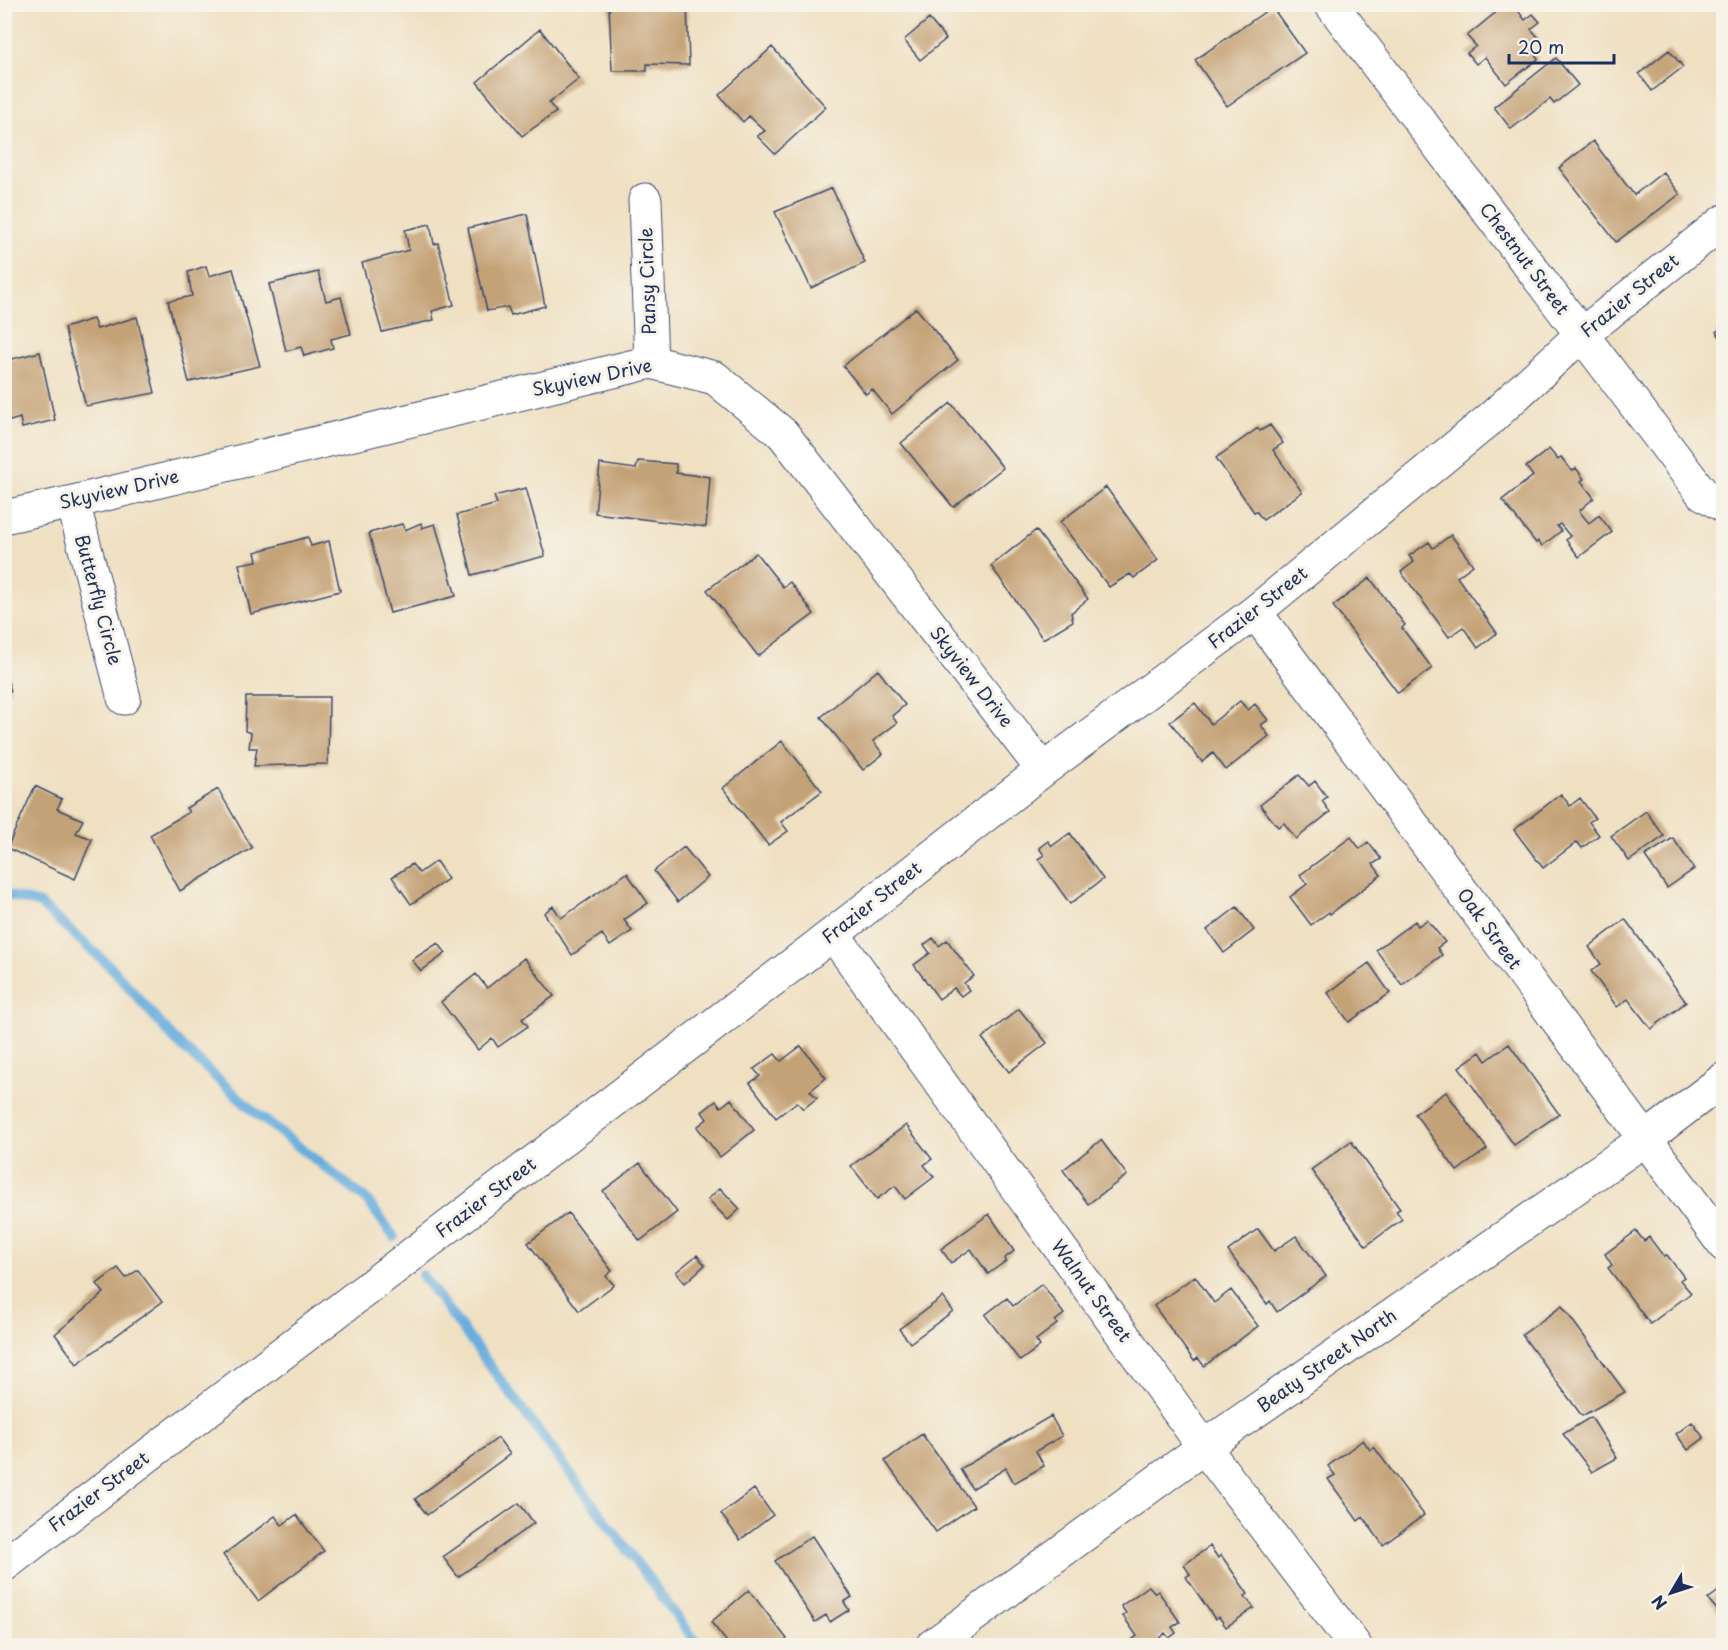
<svg xmlns="http://www.w3.org/2000/svg" width="1728" height="1650" font-family="'Playpen Sans',sans-serif">
	<rect width="100%" height="100%" fill="#f7f3e8"/>
	<filter id="ink" filterUnits="userSpaceOnUse"><feTurbulence type="fractalNoise" baseFrequency=".0167" numOctaves="2"/><feDisplacementMap in="SourceGraphic" scale="12" xChannelSelector="R" yChannelSelector="G"/><feConvolveMatrix kernelMatrix="1 2 1 2 8 2 1 2 1" color-interpolation-filters="sRGB"/></filter>
	<filter id="wash" filterUnits="userSpaceOnUse"><feTurbulence type="fractalNoise" baseFrequency=".008" numOctaves="4" result="noise"/><feDisplacementMap in="SourceGraphic" scale="24" xChannelSelector="R" yChannelSelector="G"/><feGaussianBlur stdDeviation="1.35" result="paint"/><feColorMatrix in="noise" values="0 0 0 0 0 0 0 0 0 0 0 0 0 0 0 0 0 1.4 0 .05"/><feComposite in="paint" operator="in"/></filter>
	<g filter="url(#wash)">
		<rect width="100%" height="100%" fill="#efe0c2"/>
		<g fill="none" stroke-linecap="round" stroke-linejoin="round">
			<path stroke="#67addd" stroke-width="10" d="M4,894l36,10 73,65 61,70 79,72 114,89 27,37
				M422,1275l277,371"/>
		</g>
		<g id="blocks">
			<path fill="#c4a277" d="M639,4h48l2,61 -42,-1v7h-35l-3,-65z
				M1441,4h15l-10,8z
				M1506,4h7l12,16 8,-6 7,8 -9,7 8,9 -10,8 9,13 -32,25 -21,-27 -9,7 -9,-11 9,-7 -9,-10z
				M1272,7l33,46 -78,53 -32,-46z
				M929,19l17,20 -26,21 -16,-20z
				M540,29l39,50 -30,24 7,9 -34,24 -45,-54z
				M772,47l54,60 -51,47 -18,-18 8,-5 -16,-15 -6,6 -24,-27z
				M1669,50l14,17 -31,24 -13,-17z
				M1556,58l22,27 -24,19 -4,-5 -39,30 -17,-22z
				M1593,141l41,54 29,-23 17,22 -64,48 -57,-74z
				M832,188l33,75 -54,25 -36,-76z
				M527,214l18,92 -34,9 -3,-8 -21,4 -19,-83z
				M430,224l4,20 4,-1 16,62 -22,6 2,9 -52,12 -20,-69 47,-13 -4,-20z
				M206,266l3,10 24,-7 27,97 -71,16 -21,-81 24,-5 -4,-24z
				M318,272l8,29 15,-4 10,37 -20,5 2,9 -29,8 -3,-9 -15,4 -17,-67z
				M916,308l42,52 -66,54 -20,-25 -6,5 -23,-28z
				M137,317l18,76 -69,13 -22,-78 29,-9 4,10z
				M1724,326v16l-8,-10z
				M40,352l15,68 -33,8 -2,-10 -16,5v-62z
				M951,403l52,65 -50,39 -52,-64z
				M1270,425l13,18 -10,7 29,42 -39,28 -7,-9 -2,1 -38,-54 42,-30 2,3z
				M1549,449l9,11 3,-3 11,14 4,-3 8,11 -3,2 13,17 -15,13 10,12 10,-8 13,17 -33,25 -13,-17 4,-4 -10,-12 -3,2 4,5 -19,15 -4,-5 -2,2 -34,-43 31,-24 -7,-9z
				M638,461l38,3v9l34,4 -4,50 -111,-14 5,-49 36,5z
				M1106,487l52,73 -24,18 -4,-4 -21,13 -49,-65z
				M526,488l19,68 -73,19 -15,-60 40,-11 -3,-8z
				M421,523l1,5 13,-4 21,72 -66,17 -21,-80 33,-9 3,6z
				M1036,530l52,69 -17,14 2,8 -30,18 -52,-73z
				M1451,535l22,30 -16,12 40,56 -19,15 -15,-21 -14,10 -48,-65 13,-10 -5,-6 20,-14 4,6z
				M308,537l3,9 18,-5 11,50 -89,23 -12,-50 18,-3 -2,-9z
				M756,553l27,34 7,-5 24,32 -56,42 -51,-66z
				M1370,578l35,47 -3,3 30,40 -34,25 -65,-87z
				M4,669l7,22 -7,2z
				M878,670l27,35 -13,11 5,7 -24,18 10,13 -20,16 -42,-53z
				M246,697h83l-1,67 -74,2 3,-18h-8l2,-15 -6,-2z
				M1240,701l8,9 7,-6 13,16 -7,5 8,11 -43,34 -13,-17 -11,9 -32,-40 25,-19 16,21z
				M782,741l40,50 -41,31 7,9 -20,14 -45,-57z
				M1299,775l10,11 6,-5 12,16 -5,4 8,11 -34,27 -12,-16 -6,4 -18,-22z
				M35,786l27,13 -5,10 26,11 -7,13 16,6 -17,40 -68,-31z
				M218,789l34,59 -72,43 -30,-56 39,-23 -3,-4z
				M1561,794l9,12 10,-8 15,20 -6,4 10,13 -17,13 -5,-6 -34,26 -29,-38z
				M1646,811l18,25 -35,25 -18,-25z
				M1070,833l33,46 -33,25 -32,-45 6,-4 -5,-7 9,-7 4,5z
				M1351,837l9,12 8,-7 13,17 -8,5 8,11 -51,39 -1,-2 -18,13 -21,-28 17,-13 -7,-9z
				M1673,838l21,31 -27,19 -22,-32z
				M684,847l24,30 -30,25 -24,-31z
				M436,861l12,18 -37,25 -19,-27 20,-13 7,9z
				M627,873l21,30 -24,17 8,11 -22,15 -8,-12 -30,21 -28,-42 9,-7 8,12z
				M1237,907l17,23 -30,23 -17,-23z
				M1625,919l61,83 -35,27 -23,-30 -11,8 -26,-36 10,-7 -12,-17z
				M1427,920l18,22 -8,6 5,7 -40,30 -26,-35 39,-29 3,5z
				M933,938l6,8 8,-6 27,36 -10,7 5,7 -8,6 -7,-8 -15,11 -25,-34 16,-12 -6,-8z
				M438,943l8,10 -25,18 -9,-11z
				M524,958l30,38 -32,23 6,7 -30,21 -6,-9 -14,12 -37,-48 35,-28 11,14z
				M1369,963l21,30 -41,29 -21,-29z
				M1019,1009l28,34 -38,29 -27,-34z
				M1509,1044l50,70 -45,31 -55,-78 21,-15 6,9z
				M801,1046l25,32 -16,13 7,7 -14,11 -6,-7 -21,16 -26,-35 10,-7 -6,-7 21,-15 6,7z
				M1446,1092l41,57 -30,22 -42,-57z
				M731,1099l23,31 -34,27 -23,-30 10,-8 -5,-7 14,-11 5,6z
				M906,1125l26,34 -8,6 10,12 -29,22 -10,-13 -18,13 -26,-33z
				M1101,1140l26,35 -39,29 -25,-34z
				M1351,1141l49,68 -4,2 6,8 -36,27 -55,-76z
				M640,1163l37,49 -37,29 -37,-50z
				M720,1188l20,21 -12,11 -20,-21z
				M568,1213l44,58 -6,5 8,9 -35,26 -51,-68z
				M989,1214l25,37 -9,7 1,3 -18,13 -17,-25 -20,14 -10,-14z
				M1258,1229l16,22 22,-15 30,40 -49,36 -7,-11 -3,3 -39,-53z
				M1636,1231l8,10 5,-4 15,20 3,-2 17,22 -4,3 11,13 -41,31 -42,-56 4,-3 -7,-11z
				M697,1255l8,10 -20,18 -9,-11z
				M118,1268l8,10 12,-8 24,32 -85,62 -22,-30 49,-41 -7,-9z
				M1195,1276l19,27 17,-13 27,36 -54,40 -6,-8 -4,3 -40,-55z
				M1042,1284l22,30 -9,7 2,3 -21,16 4,6 -20,15 -35,-46 22,-17 6,8z
				M943,1297l10,14 -43,32 -11,-14z
				M1562,1306l63,86 -43,24 -60,-81z
				M1051,1416l11,20 -26,15 8,15 -30,17 -8,-15 -34,21 -12,-20z
				M1591,1417l26,41 -25,14 -29,-38z
				M1692,1422l12,16 -16,12 -12,-16z
				M922,1434l52,72 -38,26 -51,-71z
				M498,1438l12,16 -83,61 -12,-16z
				M1363,1440l7,10 4,-3 50,68 -41,30 -20,-28 -5,4 -30,-42 7,-4 -7,-9z
				M754,1489l19,26 -33,25 -19,-26z
				M519,1503l15,20 -76,54 -15,-20z
				M296,1515l28,36 -66,50 -35,-46 52,-39 7,9z
				M812,1536l40,61 -8,5 5,8 -19,12 -4,-7 -11,7 -40,-61z
				M1210,1546l8,12 3,-3 27,39 -3,2 9,12 -28,19 -7,-10 -4,2 -29,-42 4,-3 -6,-9z
				M1149,1586l6,7 3,-2 22,31 -8,5 4,6 -7,5 -4,-5 -7,6 4,5 -3,2h-35l13,-10 -14,-20 3,-3 -5,-7z
				M1724,1587v31l-16,-19z
				M749,1590l38,49 -8,7h-49l-19,-24z"/>
		</g>
	</g>
	<g filter="url(#ink)">
		<use href="#blocks" fill-opacity="0" stroke="#3b4a6d" stroke-width="1.5"/>
		<g fill="none" stroke-linecap="round" stroke-linejoin="round">
			<g stroke="#3b4a6d" stroke-width="35">
				<path id="minor" d="M1331,4l371,489 22,13
					M645,200l6,162
					M73,502l51,196
					M4,517l69,-15 578,-140 64,16 68,56 260,336
					M1255,612l469,633
					M833,934l371,513 151,199
					M4,1565l829,-631 210,-164 212,-158 235,-193 91,-84 143,-114
					M932,1646l272,-199 440,-307 80,-61"/>
			</g>
			<use href="#minor" stroke="#fff" stroke-width="33"/>
		</g>
	</g>
	<g text-anchor="middle" stroke-width="6" stroke-linejoin="round" paint-order="stroke">
		<g font-size="18" fill="#1b2f5e" stroke="#f7f3e8">
			<text transform="translate(1524 259) rotate(53)" y="6">Chestnut Street</text>
			<text transform="translate(648 281) rotate(-92)" y="6">Pansy Circle</text>
			<text transform="translate(1630 296) rotate(-39)" y="6">Frazier Street</text>
			<text transform="translate(592 378) rotate(-12)" y="6">Skyview Drive</text>
			<text transform="translate(119 490) rotate(-13)" y="6">Skyview Drive</text>
			<text transform="translate(98 600) rotate(75)" y="6">Butterfly Circle</text>
			<text transform="translate(1258 608) rotate(-38)" y="6">Frazier Street</text>
			<text transform="translate(971 677) rotate(52)" y="6">Skyview Drive</text>
			<text transform="translate(872 903) rotate(-38)" y="6">Frazier Street</text>
			<text transform="translate(1489 929) rotate(54)" y="6">Oak Street</text>
			<text transform="translate(486 1198) rotate(-37)" y="6">Frazier Street</text>
			<text transform="translate(1091 1291) rotate(54)" y="6">Walnut Street</text>
			<text transform="translate(1327 1361) rotate(-35)" y="6">Beaty Street North</text>
			<text transform="translate(99 1492) rotate(-37)" y="6">Frazier Street</text>
		</g>
	</g>
	<rect width="1728" height="1650" fill="none" stroke="#f7f3e8" stroke-width="24"/>
	<g transform="translate(1671 1593) rotate(231)" stroke="#f7f3e8" stroke-width="4.5" paint-order="stroke">
	<path d="M0-4.5L10 22L0 15L-10 22Z" fill="#1b2f5e"/>
	<text y="-9" font-size="16" font-weight="bold" text-anchor="middle" fill="#1b2f5e">N</text>
	</g>
	<path d="M1509 54v9h105v-9" fill="none" stroke="#1b2f5e" stroke-width="3"/>
	<text x="1518" y="54" font-size="18" fill="#1b2f5e" stroke="#f7f3e8" stroke-width="4.5" paint-order="stroke">20 m</text>
</svg>
